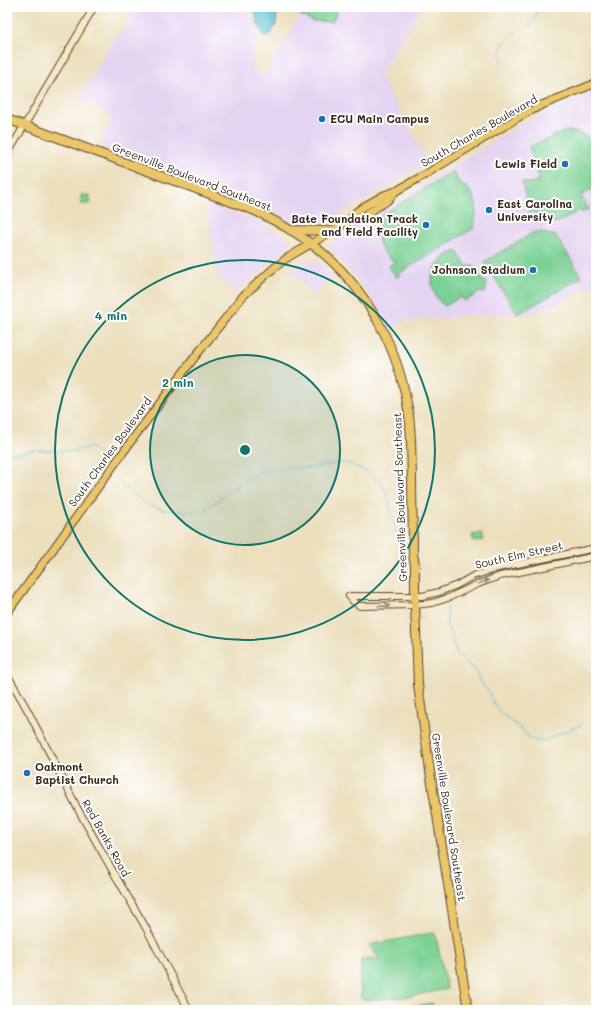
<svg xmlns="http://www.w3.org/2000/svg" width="603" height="1017" font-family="Mali,sans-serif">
	<rect width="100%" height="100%" fill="#fff"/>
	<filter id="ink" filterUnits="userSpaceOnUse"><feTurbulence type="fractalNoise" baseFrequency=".025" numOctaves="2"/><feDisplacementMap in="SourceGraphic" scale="8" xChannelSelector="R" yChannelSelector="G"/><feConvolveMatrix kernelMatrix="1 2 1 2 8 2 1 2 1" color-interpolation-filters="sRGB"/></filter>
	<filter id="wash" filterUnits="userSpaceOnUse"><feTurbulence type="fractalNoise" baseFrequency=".012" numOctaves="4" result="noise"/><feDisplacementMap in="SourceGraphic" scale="16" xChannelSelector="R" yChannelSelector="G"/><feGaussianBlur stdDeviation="0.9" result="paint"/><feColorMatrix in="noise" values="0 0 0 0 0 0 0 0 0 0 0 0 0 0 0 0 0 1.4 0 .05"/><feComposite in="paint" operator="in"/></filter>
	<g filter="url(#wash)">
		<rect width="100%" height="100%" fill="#ebdfbc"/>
		<path fill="#e4d3f1" d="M136,7h96l22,12 3,14 -7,35 14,8 36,-61 -14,-8h135l-41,68 48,87 -101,61 -9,3 -9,1 -10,-2 -5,-2 -25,-14 -14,-6 -154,-57 10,-30 -26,-16 -5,-2 35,-62 6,-3z
			M596,91v193l-46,23 -20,7 -65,1 -22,5 -18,-2 -20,3 -19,11 2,-8 -6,-11 -20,-28 -19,-22 -11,-11 -2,-3 1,-6 5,-5 181,-111 32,-17z
			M206,201l53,21 28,16 5,5 -5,7 -52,42 -17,-14z
			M303,260l16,2 15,16 -22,17 -21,-26z"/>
		<path fill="#7cd194" stroke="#5c7e59" d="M286,7h53l-7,15 -20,-1z
			M569,131l10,2 5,2 7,5 4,6 1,41 -15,9 8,13 -7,4 -2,-3 -17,10 -3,1v1c-11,2 -20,-2 -27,-11l-4,2 -7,-31 7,1 11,-3 -11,-33 34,-15z
			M453,171c2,4 4,8 6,11 3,3 7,5 10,8 9,10 9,24 4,36l1,2 -76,46 1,2 -3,1 -7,-11 6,-4c-3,-2 -6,-4 -8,-6 -10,-11 -12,-25 -5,-37l-2,-3z
			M81,195h9v9h-9z
			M536,231l20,5 26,41 -64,37 -34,-52z
			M457,251l10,16 6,-2 10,16 4,1 -2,11 -5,-1 -15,9 -5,-4 -15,9c-16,-11 -18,-35 -2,-48 4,-3 9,-5 14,-7z
			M482,533l2,7 -10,2 -2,-7z
			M431,933l4,1 1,3 11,52 -41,8 -42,3 -3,-2 -1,-15 1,-23 7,-1h11l-10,-14z
			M432,1003l1,7h-41z"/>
		<path fill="#56bed4" stroke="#487479" d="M254,7h12l11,8c0,9 -3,18 -12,22l-7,-13z"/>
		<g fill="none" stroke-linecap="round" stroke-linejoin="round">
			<path stroke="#56bed4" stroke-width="1" d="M528,27c6,-6 10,-11 10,-20
				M501,62c-2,-15 4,-22 15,-30
				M7,453h11l15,-3 39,1 19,-4 6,5 8,10
				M117,479l4,5 12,10 19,12 13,4 30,2 9,-1 36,-28 22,-12 19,-5 15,2h14l30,-5 9,1 19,8 17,16 4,12 3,16 8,29 4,7 6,5
				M447,607v19l3,5 7,24 18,14 5,12 9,11 3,8 7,11 9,8 15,11 6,8 7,3h7l39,-17
				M593,721l3,-1"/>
		</g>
	</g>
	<g filter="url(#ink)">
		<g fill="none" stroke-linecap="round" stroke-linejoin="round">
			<g stroke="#554536" stroke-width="8">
				<path id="secondary" d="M7,155l87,-148
					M349,596l5,6 6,4 55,-1 17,-2 16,-5 30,-14 22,-8 96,-20
					M349,596h73l17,-4 18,-7 16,-9 25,-8 98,-20
					M7,674l21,37 52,102 31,55 35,60 43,82"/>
			</g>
			<g stroke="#554536" stroke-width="9">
				<path id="primary" d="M349,221l7,-9 7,-5 21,-12 12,-4 30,-17 93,-57 23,-12 54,-22
					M7,613l125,-173 62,-82 49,-62 31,-28 13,-10 62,-37 11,-3 27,-17 9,-10"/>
			</g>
			<g stroke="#554536" stroke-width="10">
				<path id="highway" d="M7,119l246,91c25,12 51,26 72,45 44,38 74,96 83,154 4,22 3,44 4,66 0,26 1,53 1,79l2,11v40l3,80 12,86 38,239
					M290,230l43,1"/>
			</g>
			<use href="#secondary" stroke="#f7e8c3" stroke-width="6"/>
			<use href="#primary" stroke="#ebc669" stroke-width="7"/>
			<use href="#highway" stroke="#ebc669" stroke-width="8"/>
		</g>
		<defs><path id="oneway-shaft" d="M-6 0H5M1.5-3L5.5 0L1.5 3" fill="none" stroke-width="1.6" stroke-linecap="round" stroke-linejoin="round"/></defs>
		<g stroke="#998970">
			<use href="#oneway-shaft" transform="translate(483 582) rotate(-20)"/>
			<use href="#oneway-shaft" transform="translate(384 606) rotate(-1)"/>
		</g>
	</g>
	<circle cx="245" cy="450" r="95" fill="#0f766e" fill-opacity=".12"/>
	<g fill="none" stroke="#0f766e" stroke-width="2">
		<circle cx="245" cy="450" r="95"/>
		<circle cx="245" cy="450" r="190"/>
	</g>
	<g fill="#1f6fb2" stroke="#fff" stroke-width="1.5">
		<circle cx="322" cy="119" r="4"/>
		<circle cx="565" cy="164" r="4"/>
		<circle cx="489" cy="210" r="4"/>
		<circle cx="426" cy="225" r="4"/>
		<circle cx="533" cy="270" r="4"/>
		<circle cx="27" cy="773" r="4"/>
	</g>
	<g text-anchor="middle" stroke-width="4" stroke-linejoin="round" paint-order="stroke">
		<g font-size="11" font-weight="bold" fill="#3b2a1e" stroke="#fff" text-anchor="start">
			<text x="330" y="123">ECU Main Campus</text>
			<text x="557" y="168" text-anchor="end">Lewis Field</text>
			<text x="497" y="208">East Carolina<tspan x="497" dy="13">University</tspan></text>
			<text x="418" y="223" text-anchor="end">Bate Foundation Track<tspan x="418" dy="13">and Field Facility</tspan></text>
			<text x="525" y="274" text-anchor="end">Johnson Stadium</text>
			<text x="35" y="771">Oakmont<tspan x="35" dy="13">Baptist Church</tspan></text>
		</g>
		<g font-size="11" fill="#3b2a1e" stroke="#fff">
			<text transform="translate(479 131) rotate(-30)" y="4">South Charles Boulevard</text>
			<text transform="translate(192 177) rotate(21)" y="4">Greenville Boulevard Southeast</text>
			<text transform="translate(110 452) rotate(-54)" y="4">South Charles Boulevard</text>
			<text transform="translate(400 497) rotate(-92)" y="4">Greenville Boulevard Southeast</text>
			<text transform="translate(519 555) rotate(-13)" y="4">South Elm Street</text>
			<text transform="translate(449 817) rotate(81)" y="4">Greenville Boulevard Southeast</text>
			<text transform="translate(106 838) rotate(61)" y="4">Red Banks Road</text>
		</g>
	</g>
	<circle cx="245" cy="450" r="6" fill="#0f766e" stroke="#fff" stroke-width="2"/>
	<g font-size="12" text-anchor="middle" font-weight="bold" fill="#0f766e" stroke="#fff" stroke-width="4" stroke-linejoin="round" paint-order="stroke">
		<text x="111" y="320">4 min</text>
		<text x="178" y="387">2 min</text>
	</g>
	<rect width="603" height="1017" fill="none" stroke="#fff" stroke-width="24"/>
</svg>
